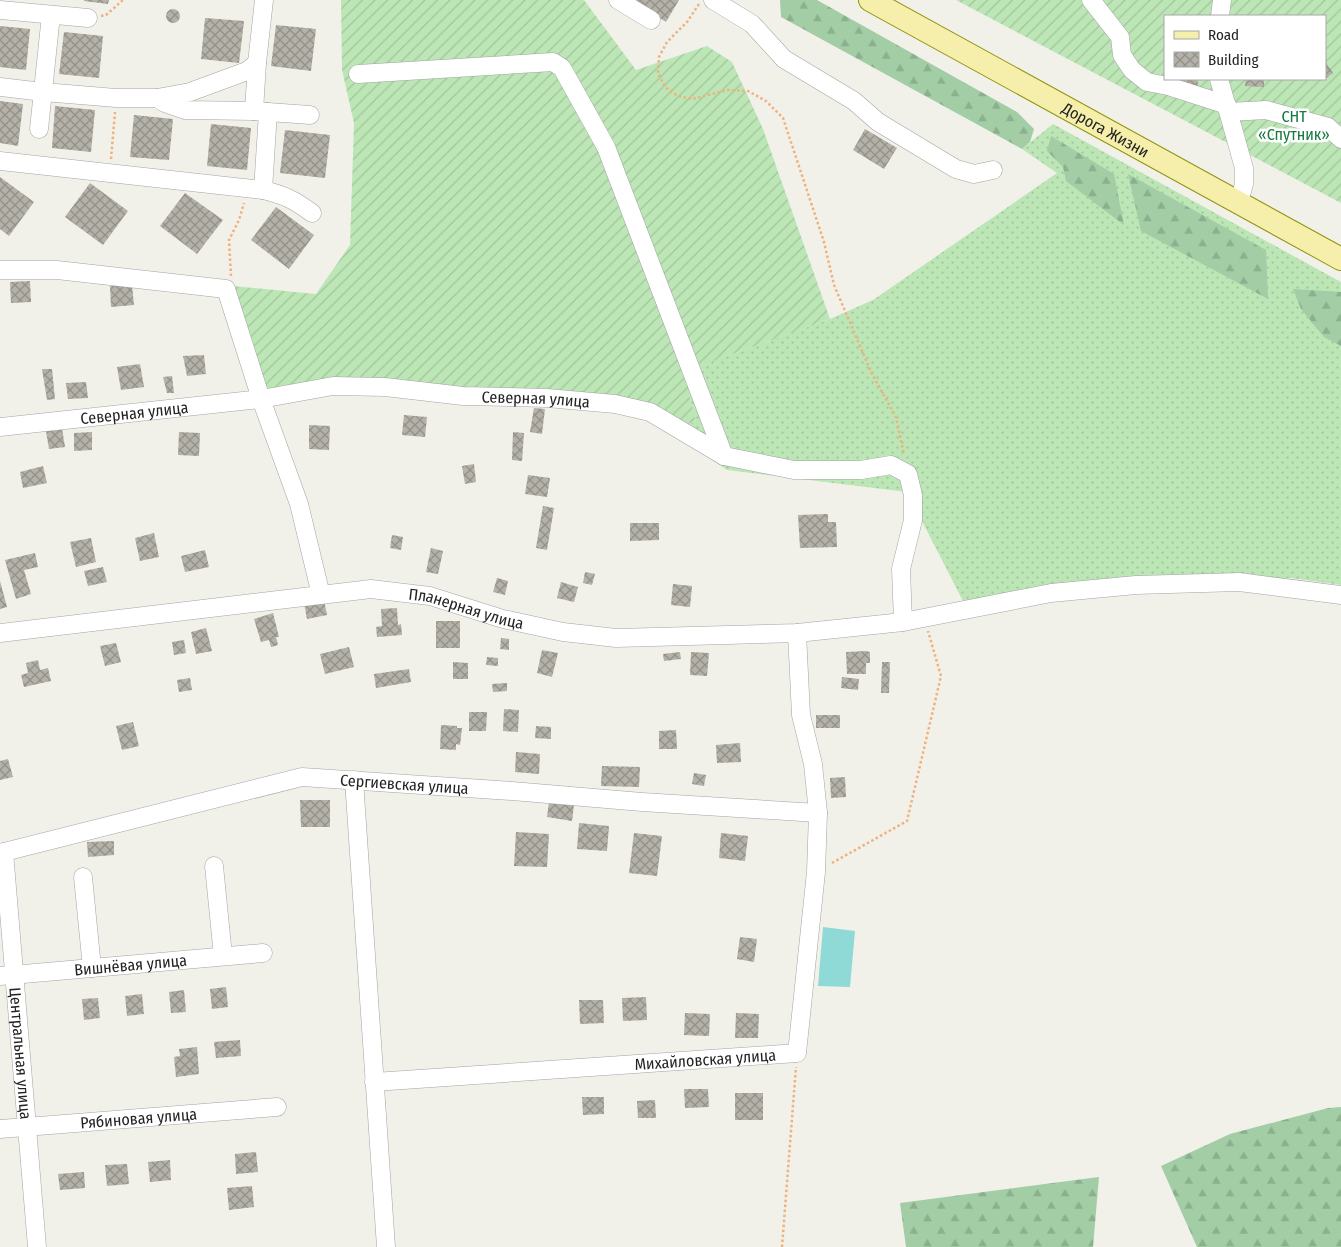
<svg xmlns="http://www.w3.org/2000/svg" width="1341" height="1247" font-family="'Fira Sans Condensed',sans-serif">
	<defs>
		<pattern id="grass-dots" width="8" height="8" patternUnits="userSpaceOnUse" patternTransform="scale(1.25)"><rect width="8" height="8" fill="#bce6b5"/><path d="M2 2h.1M6 6h.1" fill="none" stroke="#a1c59b" stroke-width="1.8" stroke-linecap="round"/></pattern>
		<pattern id="forest-firs" width="22" height="20" patternUnits="userSpaceOnUse" patternTransform="scale(1.25)"><rect width="22" height="20" fill="#a2cda5"/><path d="M5 1l3.5 6h-7zM16 11l3.5 6h-7z" fill="#8bb08e"/></pattern>
		<pattern id="garden-furrows" width="10" height="10" patternUnits="userSpaceOnUse" patternTransform="scale(1.25)"><rect width="10" height="10" fill="#bce6b5"/><path d="M-1 1l2-2M0 10L10 0M9 11l2-2" fill="none" stroke="#a1c59b"/></pattern>
		<pattern id="building-cross-hatch" width="8" height="8" patternUnits="userSpaceOnUse" patternTransform="scale(1.25)"><rect width="8" height="8" fill="#b4b1a8"/><path d="M0 0l8 8M0 8l8-8" fill="none" stroke="#929088"/></pattern>
	</defs>
	<rect width="100%" height="100%" fill="#f1f1ea"/>
	<path fill="url(#grass-dots)" d="M1053,124l288,158v303l-50,-7 -120,-2 -123,11 -85,14 -56,-109 -180,-22 -51,-34 6,-11 14,-3 -14,-50 148,-53 43,-19 184,-127 -35,-24z"/>
	<path fill="url(#forest-firs)" d="M780,0h37l200,112 17,17 -4,13 -8,7 -241,-132z
		M1051,136l63,38 10,51 -58,-44 -3,-14 -16,-16z
		M1128,174l138,76 2,49 -127,-68z
		M1293,289l48,3v54l-17,-9 -23,-28z
		M1341,1107v140h-144l-36,-81 69,-32 98,-26z
		M1099,1177l-6,70h-187l-6,-44z"/>
	<path fill="url(#garden-furrows)" fill-rule="evenodd" d="M341,0h243l52,70 71,-24 25,16 31,67 67,190 -147,53 13,50 -14,3 -28,-16 -195,-18 -106,-14 -89,13 -31,-104 83,8 34,-49 4,-122 -12,-53z
		M956,0h385v203zM1165,16h160v63h-160z"/>
	<path fill="#8fd9d6" d="M823,927l32,4 -5,56 -32,-1z"/>
	<path fill="url(#building-cross-hatch)" d="M84,0h25l-1,4 -24,-3z
		M631,0h48l-13,22z
		M166 16a7 7 0 1 1 14 0a7 7 0 1 1-14 0Z
		M205,18l39,3 -5,42 -38,-4z
		M276,25l40,4 -5,42 -40,-5z
		M0,26l30,3 -4,41 -26,-3z
		M64,32l39,4 -4,42 -40,-4z
		M1325,61l8,12 -8,6z
		M1180,79h17l2,9 -12,2z
		M1246,79h18v8l-19,-1z
		M0,101l23,3 -5,42 -18,-3z
		M55,106l40,4 -4,42 -39,-4z
		M134,115l39,4 -4,41 -39,-3z
		M211,124l40,4 -4,42 -40,-4z
		M865,129l32,19 -13,21 -31,-19z
		M285,130l45,5 -5,43 -45,-5z
		M0,177l34,25 -25,34 -9,-7z
		M90,183l38,28 -25,34 -38,-28z
		M185,193l38,27 -26,34 -37,-28z
		M276,207l38,28 -25,34 -38,-29z
		M30,281l1,21 -20,1 -1,-21z
		M132,285l2,20 -23,2 -1,-21z
		M204,355l2,19 -19,2 -4,-20z
		M140,364l4,23 -23,3 -4,-23z
		M42,369h10l3,30 -8,1z
		M172,376l2,17h-7l-4,-16z
		M86,382l2,16 -20,1 -2,-16z
		M534,408l11,1 -3,25 -12,-2z
		M404,415l23,2 -2,20 -23,-2z
		M309,425l21,1 -1,24 -20,-1z
		M62,428l3,19 -16,2 -3,-18z
		M92,432v18l-18,1v-18z
		M179,432l21,1 -1,23 -21,-1z
		M513,432l11,1 -2,28 -10,-1z
		M474,464l2,18 -11,2 -3,-18z
		M43,466l4,17 -24,5 -3,-16z
		M528,475l22,3 -3,19 -22,-3z
		M543,506l11,2 -7,42 -11,-2z
		M828,514v8h8l1,25 -37,1 -2,-33z
		M630,523h29v17l-29,1z
		M154,533l5,24 -19,4 -5,-23z
		M392,535l11,2 -2,13 -11,-2z
		M91,538l5,24 -20,5 -6,-25z
		M431,548l12,3 -5,23 -12,-2z
		M205,550l4,17 -24,5 -4,-16z
		M35,553l3,14 -14,3 7,24 -15,5 -11,-39z
		M103,567l4,15 -19,4 -4,-15z
		M585,572l10,2 -3,11 -9,-2z
		M497,578l11,3 -3,14 -12,-3z
		M0,581l7,26 -7,2z
		M561,582l17,5 -4,15 -17,-4z
		M673,584l19,2 -2,21 -19,-2z
		M324,600l3,15 -20,4 -3,-16z
		M397,608l1,17 3,-1 1,11 -25,2 -1,-10 6,-1 -1,-17z
		M273,613l6,24h-3l2,8 -7,2 -2,-7 -8,2 -7,-23z
		M436,621h24v27h-24z
		M206,628l6,23 -16,3 -5,-22z
		M501,638l8,1v11l-9,-1z
		M184,640l2,13 -12,2 -2,-13z
		M116,643l5,19 -16,4 -5,-20z
		M349,647l5,20 -29,7 -5,-20z
		M542,650l16,3 -6,24 -15,-4z
		M866,651l4,1v11h-4v11h-19l-1,-22z
		M680,652l1,7 -17,2 -1,-7z
		M691,652l18,1 -2,23 -17,-1z
		M487,657l11,1v8l-12,-1z
		M38,660l2,10 8,-2 3,13 -27,6 -3,-12 7,-2 -2,-10z
		M453,662l15,1v16h-15z
		M882,662h8l-1,31h-8z
		M409,669l2,13 -35,6 -2,-14z
		M842,677l17,2 -1,11 -17,-2z
		M190,678l2,12 -13,2 -2,-12z
		M507,683v8l-14,1 -1,-8z
		M504,709l15,1 -1,22 -15,-1z
		M469,712h18l-1,19h-17z
		M816,715h24v13h-24z
		M133,722l6,24 -17,4 -6,-24z
		M441,725l16,1v2h5l-2,17 -4,-1v6l-16,-1z
		M536,726l15,1v12l-16,-1z
		M676,730l1,19h-18v-18z
		M740,743l1,19 -24,1 -1,-18z
		M516,752l24,2 -1,20 -24,-2z
		M8,759l5,18 -13,3v-19z
		M602,766l38,1 -1,20 -38,-1z
		M694,773l12,2 -2,11 -12,-2z
		M845,777l1,20 -15,1 -1,-20z
		M300,800h30v27h-29z
		M549,802l25,3 -2,16 -25,-4z
		M579,823l30,3 -2,25 -30,-2z
		M516,832l33,2 -2,33 -33,-1z
		M634,833l28,3 -5,40 -28,-3z
		M721,833l27,3 -3,25 -26,-3z
		M114,841v14l-26,2 -1,-15z
		M740,937l17,2 -3,23 -17,-3z
		M226,987l2,20 -16,2 -2,-20z
		M184,990l2,22 -15,1 -2,-21z
		M142,994l2,20 -17,2 -2,-20z
		M646,997l1,23 -24,1 -1,-23z
		M98,998l2,20 -16,2 -2,-21z
		M579,1000h24l1,23 -24,1z
		M685,1013l25,1 -1,22 -25,-1z
		M736,1013l23,1 -1,24h-23z
		M240,1040l1,16 -25,2 -2,-16z
		M197,1047l2,27 -23,3 -2,-20 6,-1 -1,-7z
		M684,1089h24l1,18 -24,1z
		M735,1093h28v27h-28z
		M582,1097h22v17l-21,1z
		M655,1100l1,18h-18l-1,-17z
		M256,1152l2,20 -22,2 -1,-20z
		M170,1160l1,20 -21,2 -2,-20z
		M127,1164l2,20 -22,2 -2,-21z
		M84,1172l1,16 -25,2 -2,-16z
		M252,1186l2,21 -25,3 -2,-22z"/>
	<g fill="none" stroke-linecap="round" stroke-linejoin="round">
		<g stroke="#a3a3a3" stroke-width="19">
			<g id="minor">
				<path d="M618,0l33,20"/>
				<path d="M713,0l39,24 32,35 70,42 24,21 78,47 18,5 19,-4"/>
				<path d="M1091,0l29,37 2,18 10,15 15,12 21,4 59,19"/>
				<path d="M0,10l88,8"/>
				<path d="M1220,16l2,-16"/>
				<path d="M358,74l195,-12 9,6 44,79 118,309"/>
				<path d="M1219,79l25,89v16l-5,18"/>
				<path d="M0,87l43,5 73,6h41l8,5 20,7 69,1 56,4"/>
				<path d="M157,98l33,-6 57,-21 10,-8"/>
				<path d="M254,111l3,-48 7,-63"/>
				<path d="M1229,112l37,-2 62,17 13,12"/>
				<path d="M39,129l12,-114"/>
				<path d="M0,161l263,29c22,5 31,10 49,23"/>
				<path d="M263,190l5,-78"/>
				<path d="M0,270h57l169,19 35,110 38,105 22,91"/>
				<path id="s1" d="M0,427l261,-28 72,-13 52,1 78,9 84,2 68,6 35,8 74,44 70,14h67l30,-5 17,9 5,21v25l-12,49 2,53"/>
				<path id="s2" d="M0,633l371,-44 59,7 73,23 60,13 53,6 181,-5 106,-11 148,-29 85,-8 103,-3 102,13"/>
				<path d="M354,780l32,467"/>
				<path id="s3" d="M4,852l33,395"/>
				<path id="s4" d="M0,853l302,-76 210,14 130,11 176,11"/>
				<path d="M214,866l9,90"/>
				<path d="M83,877l9,91"/>
				<path id="s5" d="M0,976l263,-23"/>
				<path id="s6" d="M374,1082l423,-29 19,-181 2,-59 -5,-49 -12,-49 -4,-82"/>
				<path id="s7" d="M0,1129l277,-22"/>
			</g>
		</g>
		<g stroke="#90930d" stroke-width="24">
			<g id="major">
				<path id="s8" d="M870,0l471,259"/>
			</g>
		</g>
		<path stroke="#efb17d" stroke-width="2.5" stroke-dasharray="2.5 2.5" stroke-linecap="butt" d="M699,4l-12,18 -20,20 -8,15 -1,16 7,14 13,9 14,3 36,-9 20,1 18,10 17,17 41,124 10,43 37,87 25,45 8,38
			M101,16l5,-1 17,-15
			M111,159l4,-47
			M231,276l-2,-36 10,-20 5,-17
			M832,863l75,-42 34,-145 -13,-45
			M782,1247l14,-180"/>
		<use href="#minor" stroke="#fff" stroke-width="18"/>
		<use href="#major" stroke="#f5efab" stroke-width="22"/>
	</g>
	<g text-anchor="middle" stroke-width="5" stroke-linejoin="round" paint-order="stroke">
		<g font-size="16" fill="#167a42" stroke="#fff">
			<text x="1294" y="122">СНТ<tspan x="1294" dy="18">«Спутник»</tspan></text>
		</g>
		<g font-size="16" fill="#222" stroke="#fff">
			<text dy="6" stroke="none"><textPath href="#s8" startOffset="269">Дорога Жизни</textPath></text>
			<text dy="6" stroke="none"><textPath href="#s1" startOffset="539">Северная улица</textPath></text>
			<text dy="6" stroke="none"><textPath href="#s1" startOffset="135">Северная улица</textPath></text>
			<text dy="6" stroke="none"><textPath href="#s2" startOffset="471">Планерная улица</textPath></text>
			<text dy="6" stroke="none"><textPath href="#s4" startOffset="414">Сергиевская улица</textPath></text>
			<text dy="6" stroke="none"><textPath href="#s5" startOffset="131">Вишнёвая улица</textPath></text>
			<text dy="6" stroke="none"><textPath href="#s3" startOffset="202">Центральная улица</textPath></text>
			<text dy="6" stroke="none"><textPath href="#s6" startOffset="332">Михайловская улица</textPath></text>
			<text dy="6" stroke="none"><textPath href="#s7" startOffset="139">Рябиновая улица</textPath></text>
		</g>
	</g>
	<rect x="1164" y="15" width="162" height="65" fill="#ffffff" stroke="#a7a7a7"/>
	<rect x="1174" y="31" width="25" height="8" fill="#f5efab" stroke="#a7a7a7"/>
	<text x="1208" y="40" font-size="15" fill="#222222">Road</text>
	<rect x="1174" y="52" width="25" height="15" fill="url(#building-cross-hatch)" stroke="#a7a7a7"/>
	<text x="1208" y="65" font-size="15" fill="#222222">Building</text>
</svg>
